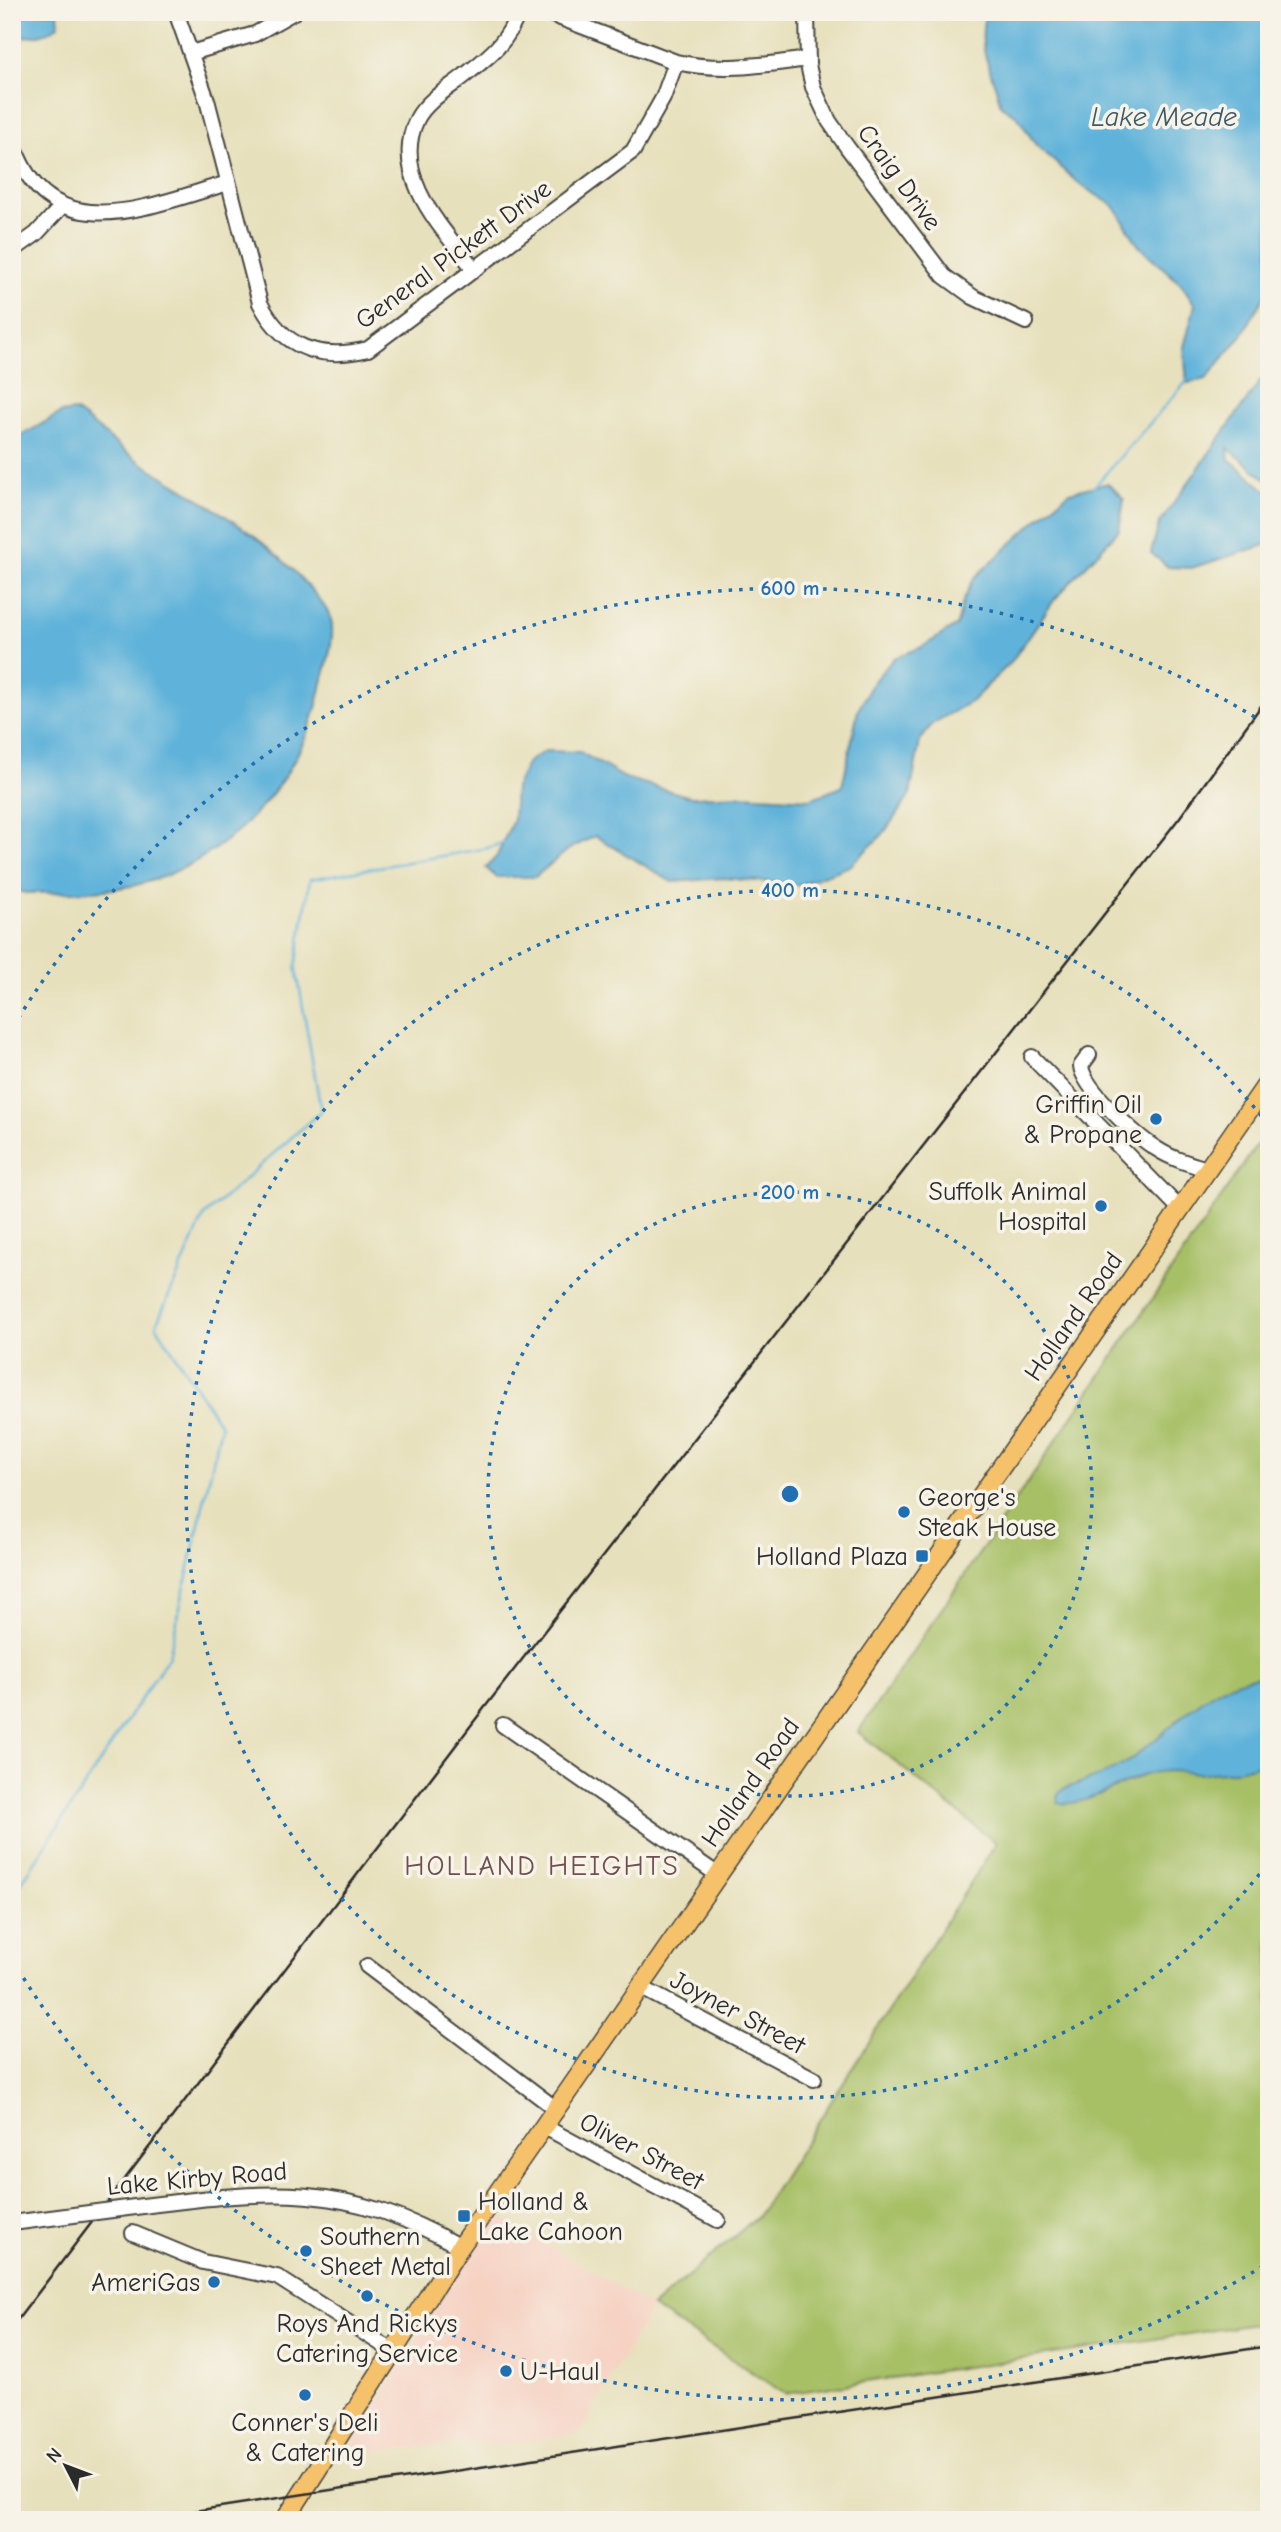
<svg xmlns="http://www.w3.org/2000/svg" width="1281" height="2532" font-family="'Comic Neue',sans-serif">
	<rect width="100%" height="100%" fill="#f7f3e8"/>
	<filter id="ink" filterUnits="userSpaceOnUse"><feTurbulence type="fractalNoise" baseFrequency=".0143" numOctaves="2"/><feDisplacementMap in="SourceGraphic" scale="14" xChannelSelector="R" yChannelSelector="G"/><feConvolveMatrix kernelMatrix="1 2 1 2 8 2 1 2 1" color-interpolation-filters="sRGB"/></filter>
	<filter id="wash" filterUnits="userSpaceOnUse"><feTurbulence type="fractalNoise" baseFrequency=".00686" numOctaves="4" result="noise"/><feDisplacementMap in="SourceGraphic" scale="28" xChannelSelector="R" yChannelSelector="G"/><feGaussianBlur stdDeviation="1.57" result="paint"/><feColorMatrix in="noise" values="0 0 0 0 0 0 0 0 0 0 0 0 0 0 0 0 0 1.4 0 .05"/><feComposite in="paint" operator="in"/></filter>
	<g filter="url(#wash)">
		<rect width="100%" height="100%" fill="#e7e0bc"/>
		<path fill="#f6d2c3" d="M494,2213l158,94 -73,127 -84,11 -22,-4 -128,14z"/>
		<path fill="#a7c066" stroke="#697648" stroke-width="2" d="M1269,1127v1195l-484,72 -133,-87 106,-91 238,-373 -138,-111z"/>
		<path fill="#5fb2da" stroke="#456e82" stroke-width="2" d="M12,12h46l1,12c-10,13 -33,12 -47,14z
			M986,12h283v276l-27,47 -36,44 -19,4 -3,-36 11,-42 -13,-20 -43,-39 -25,-40 -35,-22 -43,-39 -19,-29 -16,-10c-8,-36 -26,-56 -15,-94z
			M1269,369v113l-41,-34 1,11 40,34v51l-78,24 -23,-1 -17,-14 8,-29z
			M75,411c22,15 40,34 62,49 61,40 121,69 170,125 8,9 20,22 24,34 5,22 -7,52 -11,73 -19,90 -94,172 -184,193 -36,8 -75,7 -111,8l-13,-4v-448l49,-28z
			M1108,483l16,16 -5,31 -64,69 -44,63 -39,39 -40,23 -12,17 -10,54 -27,39 -33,32 -52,19 -75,-7 -51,4 -77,-46 -26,13 -34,28h-39l-10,-9 11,-12 16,-36 2,-32 13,-26 17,-11 35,1 45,26 66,19 50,-2 69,4 32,-12 16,-77 15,-28 21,-24 28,-11 35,-22 6,-24 11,-23 66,-61 30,-25z
			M1261,1676l8,3v82c-19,6 -39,12 -59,12 -22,0 -44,-5 -65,2 -21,7 -68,35 -87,27l-1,-6 5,-6c21,-9 46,-15 65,-28 44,-30 79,-81 134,-86z"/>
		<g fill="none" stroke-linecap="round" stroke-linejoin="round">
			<path stroke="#5fb2da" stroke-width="2.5" d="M1093,488l95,-108
				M12,1897l157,-241 52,-230 -65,-101 48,-109 117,-105 -25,-144 14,-88 178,-31 17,-6"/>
		</g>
	</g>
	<g filter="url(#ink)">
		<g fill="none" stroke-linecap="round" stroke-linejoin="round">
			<g stroke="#474641" stroke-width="18">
				<path id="minor" d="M176,12l31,88 53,203c23,45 59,58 108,46l265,-198 30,-53 13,-36
					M545,12l131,50c45,10 87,3 132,-3
					M807,12l1,53 5,22 16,34 18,26 97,129 29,21 53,25
					M191,53l64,-19 39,-22
					M12,140c35,113 136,66 216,43
					M12,251l24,-17 26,-28
					M474,269c-32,-41 -84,-93 -57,-150 9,-18 32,-31 47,-43 23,-18 45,-34 54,-64
					M1089,1055l-8,11c2,22 56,71 76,83 15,10 33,15 50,20
					M1032,1057l147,151
					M503,1725l215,150
					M367,1966l189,143
					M640,1987l174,92
					M543,2126l175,94
					M143,2206c126,-16 202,-25 317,41
					M133,2233l70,29 74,15 114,73"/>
			</g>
			<g stroke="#474641" stroke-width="21">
				<path id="major" d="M285,2520l175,-273 809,-1166"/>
			</g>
			<use href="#minor" stroke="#fff" stroke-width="14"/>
			<use href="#major" stroke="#f5c16b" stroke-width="18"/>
			<path stroke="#2b2b2b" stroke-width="2.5" d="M12,2327l473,-620 695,-890 89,-122
				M136,2520l1133,-174"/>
			<g stroke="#474641" stroke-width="18" stroke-linecap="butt">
				<path id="minor-bridge" d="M12,2223l131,-17"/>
			</g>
			<use href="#minor-bridge" stroke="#fff" stroke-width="14"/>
		</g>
	</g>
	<g fill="none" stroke="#1f6fb2" stroke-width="3.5" stroke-dasharray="3.5 7">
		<circle cx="790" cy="1494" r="302"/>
		<path d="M1266 1866A604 604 0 1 1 1266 1122"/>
		<path d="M1263 2266A906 906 0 0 1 13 1961M13 1027A906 906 0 0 1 1263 722"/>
	</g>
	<g fill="#1f6fb2" stroke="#f7f3e8" stroke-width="2.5">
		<circle cx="1156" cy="1119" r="7"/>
		<circle cx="1101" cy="1206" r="7"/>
		<circle cx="904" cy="1512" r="7"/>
		<rect x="915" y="1549" width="14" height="14" rx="3.5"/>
		<rect x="457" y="2209" width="14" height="14" rx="3.5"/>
		<circle cx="306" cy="2251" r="7"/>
		<circle cx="214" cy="2282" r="7"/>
		<circle cx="367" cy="2296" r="7"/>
		<circle cx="506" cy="2371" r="7"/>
		<circle cx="305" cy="2395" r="7"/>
	</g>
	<g text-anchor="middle" stroke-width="7" stroke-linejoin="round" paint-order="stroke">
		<g font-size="26" fill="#2b2b2b" stroke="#f7f3e8">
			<text transform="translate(900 177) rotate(54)" y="9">Craig Drive</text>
			<text transform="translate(453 254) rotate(-36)" y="9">General Pickett Drive</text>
			<text transform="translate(1073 1316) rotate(-55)" y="9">Holland Road</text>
			<text transform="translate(750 1782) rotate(-55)" y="9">Holland Road</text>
			<text transform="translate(738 2012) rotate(28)" y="9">Joyner Street</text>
			<text transform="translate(642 2151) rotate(28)" y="9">Oliver Street</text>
			<text transform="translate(197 2178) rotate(-5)" y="9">Lake Kirby Road</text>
		</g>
		<g font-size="26" fill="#2b2b2b" stroke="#f7f3e8" text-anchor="end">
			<text x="1142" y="1113">Griffin Oil<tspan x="1142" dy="30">&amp; Propane</tspan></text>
			<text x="1087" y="1200">Suffolk Animal<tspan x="1087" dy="30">Hospital</tspan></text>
			<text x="918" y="1506" text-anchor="start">George's<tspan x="918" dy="30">Steak House</tspan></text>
			<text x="908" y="1565">Holland Plaza</text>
			<text x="478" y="2210" text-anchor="start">Holland &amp;<tspan x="478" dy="30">Lake Cahoon</tspan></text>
			<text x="320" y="2245" text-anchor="start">Southern<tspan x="320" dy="30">Sheet Metal</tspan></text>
			<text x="200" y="2291">AmeriGas</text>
			<text x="367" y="2332" text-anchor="middle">Roys And Rickys<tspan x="367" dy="30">Catering Service</tspan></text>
			<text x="520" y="2380" text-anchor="start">U-Haul</text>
			<text x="305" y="2431" text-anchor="middle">Conner's Deli<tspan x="305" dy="30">&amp; Catering</tspan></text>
		</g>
		<g font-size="28" font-style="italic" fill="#3d5a68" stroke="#f7f3e8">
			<text x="1164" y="126">Lake Meade</text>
		</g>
		<g font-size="28" letter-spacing="2" fill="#6e504f" stroke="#f7f3e8">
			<text x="542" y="1875">HOLLAND HEIGHTS</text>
		</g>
	</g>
	<circle cx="790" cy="1494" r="10" fill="#1f6fb2" stroke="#f7f3e8" stroke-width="3.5"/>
	<g font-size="21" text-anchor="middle" font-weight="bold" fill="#1f6fb2" stroke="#f7f3e8" stroke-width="7" stroke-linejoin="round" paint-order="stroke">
		<text x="790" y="595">600 m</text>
		<text x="790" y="897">400 m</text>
		<text x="790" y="1199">200 m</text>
	</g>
	<rect width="1281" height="2532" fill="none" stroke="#f7f3e8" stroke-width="42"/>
	<g transform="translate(66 2466) rotate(312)" stroke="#f7f3e8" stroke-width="5" paint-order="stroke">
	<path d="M0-5L12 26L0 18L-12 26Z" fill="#2b2b2b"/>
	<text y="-10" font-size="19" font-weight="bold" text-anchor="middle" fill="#2b2b2b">N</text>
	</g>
</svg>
